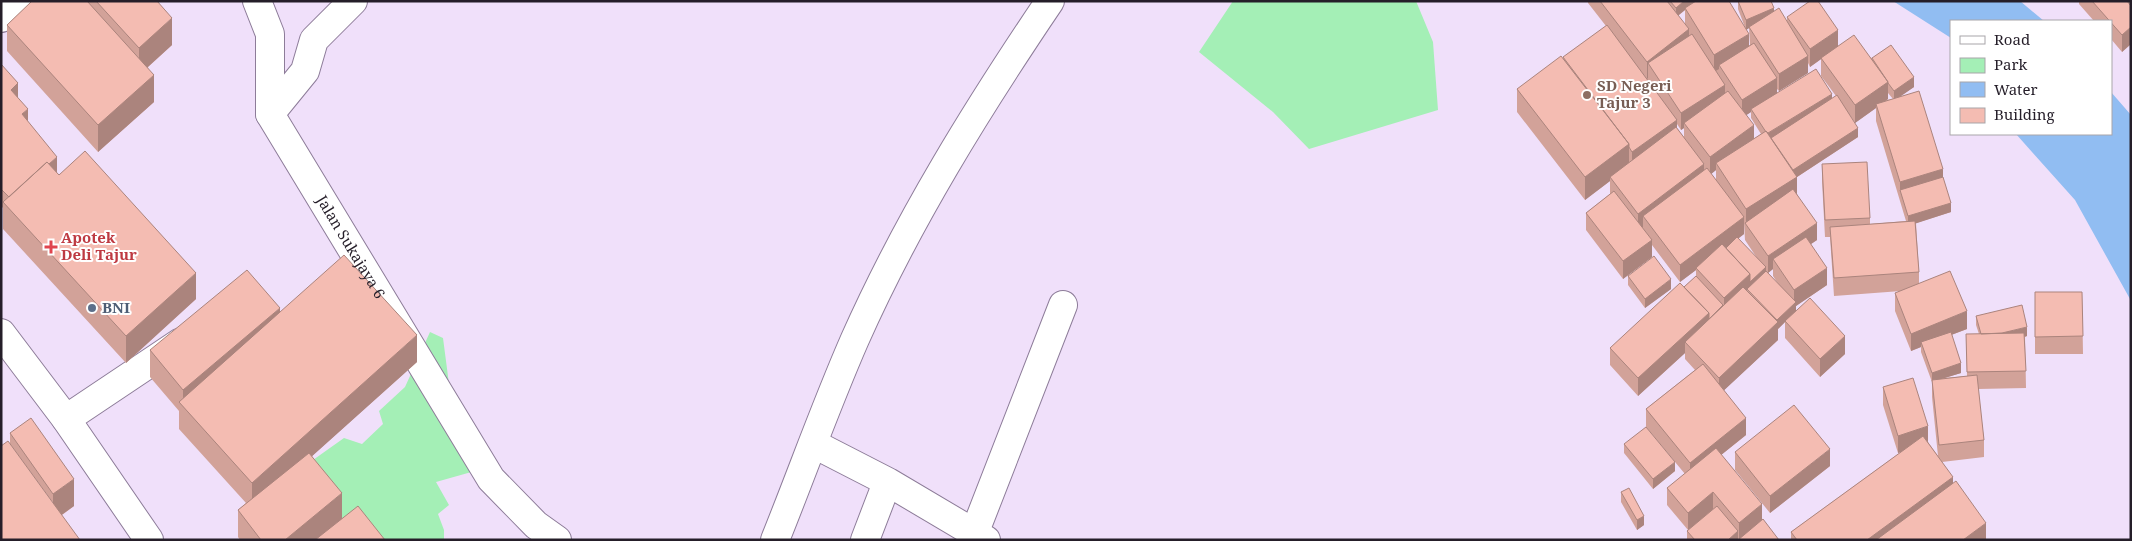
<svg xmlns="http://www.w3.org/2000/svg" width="2132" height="541" font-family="'Noto Serif',serif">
	<rect width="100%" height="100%" fill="#f0e0fa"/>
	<path fill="#a4efb6" d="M1233,1h183l17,41 5,68 -129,39 -36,-37 -74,-60z
		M430,332l13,6 9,69 23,64 -39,11 13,23 -11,9 6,16v10h-70l-69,-30 -16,-33 55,-39 18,6 21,-20 -4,-13 26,-24z"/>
	<path fill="#91bdf2" d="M1893,1h127l24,20h-93v17z
		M2111,92l20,23v225l-1,-41 -55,-99 -59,-66h95z"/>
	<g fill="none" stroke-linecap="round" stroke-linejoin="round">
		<g stroke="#8d7c99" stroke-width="30">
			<g id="minor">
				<path id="s1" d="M257,1l13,33v80l221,365 45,46 21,15"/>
				<path d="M1,18l21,-17"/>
				<path d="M270,114l35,-43 9,-31 39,-39"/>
				<path d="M66,419l115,-77"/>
				<path d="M814,444l74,38 98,58"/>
				<path d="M974,534l89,-229"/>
				<path d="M775,540c27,-67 51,-135 80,-201 53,-119 122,-230 195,-338"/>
				<path d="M865,540l18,-47"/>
			</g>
		</g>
		<g stroke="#8d7c99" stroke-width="30">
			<path id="trunk" d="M1,333l65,86 83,121"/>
		</g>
		<use href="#minor" stroke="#fff" stroke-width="28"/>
		<use href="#trunk" stroke="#fff" stroke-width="28"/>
	</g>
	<path fill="#d2a299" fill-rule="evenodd" d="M32,1h125l15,44 -24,22 6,35 -56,50 -91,-101v-26z
		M1588,1h107l-2,2 56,43 1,-1 -1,-17 -3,2 -8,-21v-8h33l3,10 13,11v-5l51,29 34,12 42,29 -14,9 43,81 8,35 -35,11 3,49v11l48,46 -16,6 10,38 -17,5 23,-2 -1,-42h13l-3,-9v-9l51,20 -2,1 1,51 -48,1 6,51v17l-42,5 11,21 33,57h-195v-8l110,-80 -3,1 -15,-48v-18l45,55 10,14 -6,-59v-15l-11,-30v-5l-10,4 -16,-40v-18l6,-2 -67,5 -4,-59h-5l-3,-56v-17l48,54v6l36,-3 -30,-100v-13l-21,15 -6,-9 9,23 -61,40v17l20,46 -6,4 16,41 -31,21v5l49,43 -25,23 -35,-39v-16l-7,7v11l-54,50 22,45 -25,20 41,65 17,20h-92v-9l1,-1 -21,-25v-17l18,-14 -39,-47v-18l49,-39 -10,-11v-6l-47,43 -28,-31v-17l74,-61 12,-11v-6l-16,12 -28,-37v12l-29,22 -37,-49v-17l24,-19v-13l-25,19 -68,-88v-23l46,-31 43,-32 -18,-23zM1685,10v15l-7,-9zM1821,59v17l15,20 -4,3 -55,-6v-4l2,2 29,-18v-10l2,4zM1888,93l5,6 -7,1 2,-1zM1751,112v6l10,16 -7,5 -8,-24zM1677,124l4,6 3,-2v9l-7,-9zM1716,170v10l-5,-6zM1744,223l1,17 12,18 -19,-19 6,-5zM1773,269v7l5,8 -10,-11z
		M2079,1h52v43l-9,8 -11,-13v-18h-17l-15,-17z
		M1,64l17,34 10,24 29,51 139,126 -70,64 -123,-134v-21l-2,-2z
		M1628,276l43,13 -26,19 -17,-23z
		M2035,292h47l1,62h-48z
		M280,312l137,50 -105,94 30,62 43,22h-145l-2,-3v-27l8,-7 -67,-74v-18l-29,-34v-27z
		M10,433l64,73 -12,9 -52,-71z
		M1624,444l51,27 -22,18 -29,-36z
		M1735,452l95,14 -60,47 -35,-43z
		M1621,492l23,33 -7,5 -16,-28z"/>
	<path fill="#ab847d" d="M1684,1h11l-9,8 -1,-1v2l-9,7v-9z
		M1774,8v9l-25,10v1l-3,2v-10z
		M172,18v27l-33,30v-27z
		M2131,27v17l-9,8v-17z
		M1689,29v17l-41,17v15l-1,1v-17z
		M1838,30v17l-28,20v-18z
		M1749,34v17l-30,14v4l-5,3v-17z
		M1808,56v17l-29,18v-17z
		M154,75v27l-56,50v-27z
		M1914,77v10l-20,14v-10z
		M1777,78v18l-26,13v3l-9,6v-18z
		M1888,82v17l-11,8 -1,-3v4l-21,15v-18z
		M18,83v18l-7,-11z
		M1725,85v17l-41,21v5l-3,2v-17z
		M1832,94v10l-59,36 -6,-6z
		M28,109v17l-6,-12z
		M1677,120v17l-45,32v-17z
		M1754,125v17l-38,21v7l-6,5v-18z
		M1858,128v9l-61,40v17l-51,31v-16l47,-39z
		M1629,144v23l-19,10v4l-25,19v-23z
		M57,157v17l-48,24z
		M1704,164v17l-61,35v11l-5,4v-17z
		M1943,169v17l-43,4v-8z
		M1951,203v9l-43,14v-10z
		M1744,217v17l-47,35 -1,-1v2l-16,12v-17z
		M1817,223v17l-39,26 -5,-7v10l-5,4v-17z
		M1652,240v17l-29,22v-18z
		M1766,267v9l-19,13v5l-62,48v11l-47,43v-18l71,-65 15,-7v-8l26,-24z
		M1827,268v17l-31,21v6l-11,9v1l-7,7v11l-59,55v-17l58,-55v-3l17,-16v-14z
		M196,273v26l-70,64v-27z
		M1671,279v10l-26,19v-9z
		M280,308v27l-97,72v-17z
		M1967,311v18l-45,17 -1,-4v5l-10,4v-17z
		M2027,327v9l-45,12v-10z
		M417,335v27l-165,148v-27z
		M1845,336v18l-25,23v-18z
		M1961,363v10l-29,9v-9z
		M1746,418v17l-56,45v-17z
		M1928,426v17l-30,10v-17z
		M1830,449v17l-60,47v-17z
		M1675,462v9l-22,18v-10z
		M1953,477v17l-62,46h-24z
		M74,479v27l-21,15v-27z
		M1713,492v17l-25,22v-18z
		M342,493v27l-24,20h-33z
		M1762,504v17l-23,19v-17z
		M1644,516v9l-7,5v-10z
		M1986,523v17h-23z
		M1738,531v9h-10z"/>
	<path fill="#f4bcb2" stroke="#ab847d" d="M32,1h55l67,74 -56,50 -91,-100z
		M96,1h61l15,17 -33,30z
		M1600,1h67l22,28 -42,33z
		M1670,1h14l-8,7z
		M1696,1h33l20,33 -35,21 -29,-47z
		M1738,1h33l3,7 -28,12z
		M1810,1h8l20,29 -28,19 -23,-32z
		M2092,1h35l4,5v21l-9,8z
		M1779,8l29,48 -29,18 -30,-47z
		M1607,25l70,95 -45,32 -3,-5v-3l-66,-87z
		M1692,34l33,51 -44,28 -33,-50z
		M1854,35l34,47 -33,23 -34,-47z
		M1754,43l23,35 -35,22 -23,-35z
		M1891,45l23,32 -20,14 -6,-8v-1l-16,-24z
		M1561,56l68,88 -44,33 -68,-88z
		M1,64l17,19 -7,7 17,19 -6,5 35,43 -8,7 -2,-2 -38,35 -8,-8z
		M1816,69l16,25 -64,39 -2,-2v1l-15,-23z
		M1728,91l26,34 -44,32 -26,-34z
		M1919,91l24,78 -43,13 -24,-78z
		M1837,95l21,33 -65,42 -22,-32z
		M1676,127l28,37 -66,50 -28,-37z
		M1766,131l31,46 -51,32 -30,-46z
		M85,151l111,122 -70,63 -123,-134 44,-40 12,13z
		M1867,162l3,56 -45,2 -3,-56z
		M1707,168l37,49 -64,48 -37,-49z
		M1943,177l8,26 -43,13 -8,-26z
		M1793,189l24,34 -49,33 -23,-33z
		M1614,191l38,49 -29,21 -37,-48z
		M1915,221l4,51 -85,6 -4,-51z
		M1737,237l29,30 -16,15v-8l-24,-26z
		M1806,237l21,31 -33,22 -21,-31z
		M1722,244l28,30 -26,24 -28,-30z
		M344,255l73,80 -165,148 -73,-81z
		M1654,256l17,23 -26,20 -17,-23z
		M247,270l33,38 -97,82 -33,-40z
		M1766,271l30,31 -19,18 -30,-31z
		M1950,271l17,40 -56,23 -16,-41z
		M1696,276l27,29 -14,14v-6l-25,-26z
		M1680,283l29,30 -71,65 -28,-30z
		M1743,287l35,35 -59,56 -34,-36z
		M2035,292h47l1,44 -48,1z
		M1810,298l35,38 -25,23 -35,-38z
		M2022,305l5,22 -25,6 -21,1 -5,-18z
		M1951,332l10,31 -29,10 -11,-31z
		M2024,333l2,38 -59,1 -1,-38z
		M1703,364l43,54 -56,45 -44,-54z
		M1977,375l7,65 -45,5 -7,-65z
		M1913,378l15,48 -30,10 -15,-49z
		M1794,405l36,44 -60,47 -35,-44z
		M31,418l43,61 -21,15 -43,-61z
		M1646,427l29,35 -22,17 -29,-35z
		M1923,436l30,41 -86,63h-70l-6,-8z
		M8,441l72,99h-79v-94z
		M1716,448l46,56 -23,19 -26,-31 -25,21 -21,-25z
		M309,453l33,40 -57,47h-24l-23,-30z
		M1956,481l30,42 -23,17h-87z
		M1629,488l15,28 -7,4 -16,-28z
		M358,506l27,34h-70z
		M1717,506l21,25 -10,9h-33l-8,-9z
		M1763,519l16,21h-41z"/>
	<circle fill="#8d6e63" stroke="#fff" stroke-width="2" cx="1587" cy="95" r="5"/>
	<path fill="#e0444e" stroke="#fff" stroke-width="2" d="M48.5 239.5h5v5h5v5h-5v5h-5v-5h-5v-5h5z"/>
	<circle fill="#5c6f8a" stroke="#fff" stroke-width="2" cx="92" cy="308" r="5"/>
	<g text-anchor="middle" stroke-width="4" stroke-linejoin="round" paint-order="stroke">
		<g font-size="15" font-weight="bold" fill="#785e54" stroke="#fff" text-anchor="start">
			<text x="1597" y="91">SD Negeri<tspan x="1597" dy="17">Tajur 3</tspan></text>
		</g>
		<g font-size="15" font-weight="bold" fill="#be3a42" stroke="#fff" text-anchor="start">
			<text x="61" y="243">Apotek<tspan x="61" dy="17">Deli Tajur</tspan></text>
		</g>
		<g font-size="15" fill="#251e29" stroke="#fff">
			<text dy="5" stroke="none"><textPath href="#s1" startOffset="271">Jalan Sukajaya 6</textPath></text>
		</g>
		<g font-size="15" font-weight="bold" fill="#4e5e75" stroke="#fff" text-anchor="start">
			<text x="102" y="313">BNI</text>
		</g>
	</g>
	<rect width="2132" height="541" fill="none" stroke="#251e29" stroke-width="5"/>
	<rect x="1950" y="20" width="162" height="115" fill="#ffffff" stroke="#a8a5a9"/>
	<rect x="1960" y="36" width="25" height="8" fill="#ffffff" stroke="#a8a5a9"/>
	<text x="1994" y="45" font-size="15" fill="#251e29">Road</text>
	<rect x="1960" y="58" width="25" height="15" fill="#a4efb6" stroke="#a8a5a9"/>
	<text x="1994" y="70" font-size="15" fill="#251e29">Park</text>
	<rect x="1960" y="82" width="25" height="15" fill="#91bdf2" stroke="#a8a5a9"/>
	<text x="1994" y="95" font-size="15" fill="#251e29">Water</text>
	<rect x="1960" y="108" width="25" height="15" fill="#f4bcb2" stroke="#a8a5a9"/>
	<text x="1994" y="120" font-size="15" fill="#251e29">Building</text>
</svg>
